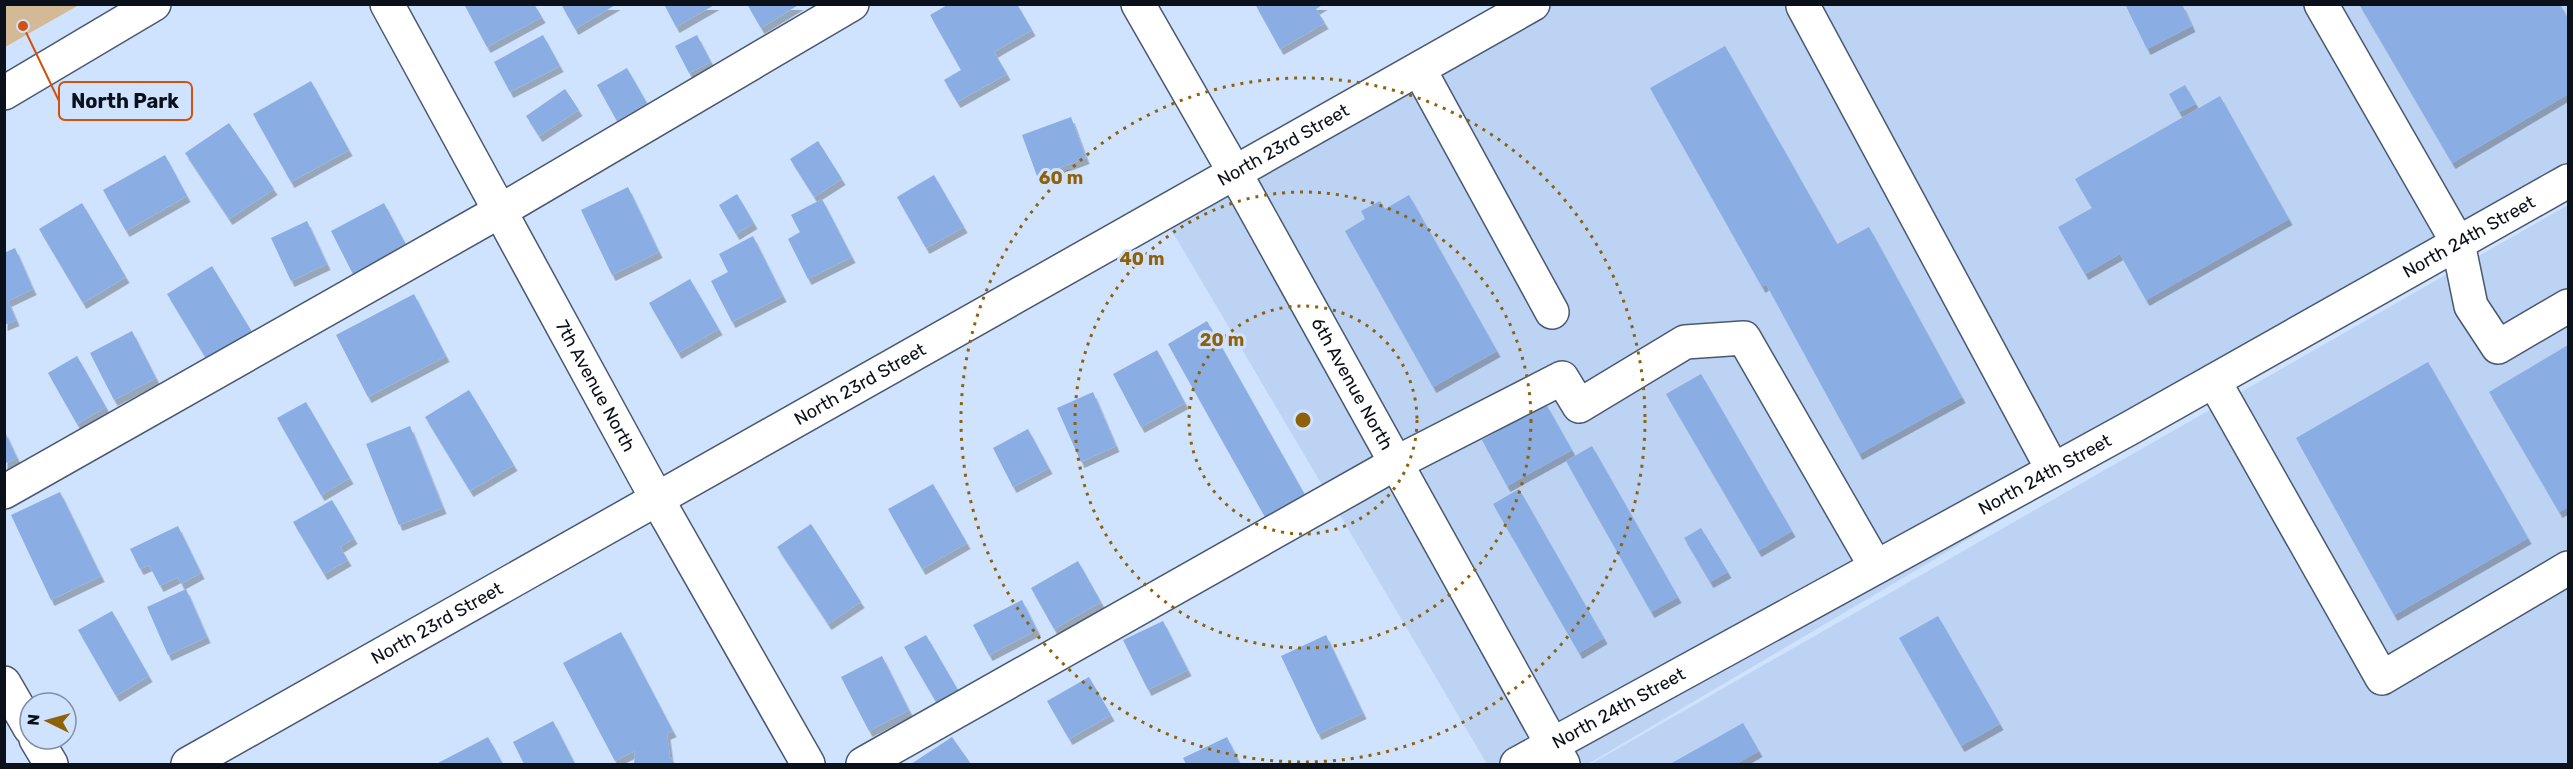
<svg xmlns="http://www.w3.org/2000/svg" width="2573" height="769" font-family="Rubik,sans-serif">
	<defs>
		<filter id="shadow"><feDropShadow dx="3.5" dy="6" stdDeviation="0" flood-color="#0004"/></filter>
	</defs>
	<rect width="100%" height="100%" fill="#cfe2fe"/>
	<path fill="#bcd3f4" d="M1522,5h1046v180l-980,579h-101l-325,-550z
		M2568,205v559h-977z"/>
	<path fill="#d3b996" d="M5,4h74v1l-74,42z"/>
	<path fill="#8aaee3" filter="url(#shadow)" d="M464,4h70l8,13 -55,30z
		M561,4h56l-42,25z
		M664,4h52l-40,23z
		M747,4h53l-39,24z
		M949,4h68l15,26 -38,22 13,22 -50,28 -13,-22 17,-10 -31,-55z
		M1255,4h69l-8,5 9,14 -45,26z
		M2125,4h57l10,22 -45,23z
		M2359,4h201l8,15v75l-116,69z
		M543,35l17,31 -50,26 -16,-30z
		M697,35l14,27 -22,11 -14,-27z
		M1725,46l112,198 32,-17 93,170 -103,57 -93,-170 -4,3 -112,-199z
		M627,68l20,35 -30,18 -20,-36z
		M311,81l38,69 -58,32 -38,-68z
		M2185,85l11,19 -17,8 -10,-18z
		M565,89l14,21 -40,26 -13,-20z
		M2220,96l69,123 -143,81 -26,-46 -35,20 -27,-47 34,-19 -17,-29z
		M1071,117l15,41 -49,18 -15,-41z
		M229,123l45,66 -45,30 -44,-66z
		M818,141l24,38 -28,18 -24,-38z
		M165,155l22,41 -61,35 -23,-41z
		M934,175l30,52 -38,21 -29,-51z
		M628,187l31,65 -47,23 -31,-65z
		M737,194l17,29 -18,11 -17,-29z
		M1409,195l88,156 -64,36 -88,-156 20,-12 -4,-8 19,-10 5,8z
		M822,199l30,58 -44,22 -20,-40 12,-7 -9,-17z
		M82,203l44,74 -43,26 -44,-74z
		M384,203l22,42 -53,29 -22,-43z
		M307,221l20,43 -36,17 -20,-43z
		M753,236l30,60 -51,26 -21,-41 17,-9 -9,-18z
		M15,248l18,41 -25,12 8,19 -12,5v-72z
		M212,266l40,66 -45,28 -40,-66z
		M690,279l29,50 -41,24 -29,-50z
		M414,294l32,62 -78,41 -32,-62z
		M1207,321l98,174 -40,22 -97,-173z
		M132,331l24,47 -42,22 -24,-47z
		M2568,345v162l-9,5 -70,-120z
		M1157,350l28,53 -44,24 -28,-53z
		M77,356l29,51 -29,17 -29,-51z
		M2428,362l100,176 -134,77 -98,-177z
		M1701,374l91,157 -34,20 -92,-157z
		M469,390l45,75 -44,26 -45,-74z
		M1093,392l23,54 -35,16 -24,-54z
		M306,402l44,76 -29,17 -44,-77z
		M1546,404l26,46 -65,36 -25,-46z
		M410,426l33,82 -44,17 -33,-81z
		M1028,429l21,39 -36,19 -20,-39z
		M4,430l13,28 -13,6z
		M1592,446l86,151 -27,15 -85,-151z
		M933,484l34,59 -45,26 -34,-60z
		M1519,489l85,149 -25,15 -86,-149z
		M60,492l41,84 -50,24 -40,-85z
		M332,500l22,38 -14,9 8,13 -24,14 -31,-52z
		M811,524l50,78 -33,22 -51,-77z
		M178,526l23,47 -20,11 -3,-7 -18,9 -11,-21 -9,4 -10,-20z
		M1701,528l27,44 -18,10 -26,-44z
		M1078,561l23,41 -47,27 -23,-41z
		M186,589l21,48 -39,18 -21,-48z
		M1022,600l15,30 -48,25 -16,-30z
		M112,611l37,65 -33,20 -38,-66z
		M1938,616l62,108 -39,22 -62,-108z
		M1163,621l25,49 -40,20 -25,-50z
		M621,632l52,99 -6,3 3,23 5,7h-41l1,-13 -20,10 -52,-98z
		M926,635l32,55 -22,12 -32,-55z
		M1326,635l37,78 -45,21 -37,-78z
		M882,656l27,54 -40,21 -28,-54z
		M1089,677l22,38 -42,24 -22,-38z
		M553,721l22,43h-51l-11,-22z
		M1743,723l16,28 -23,13h-66z
		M488,737l15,27h-67z
		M952,737l19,27h-60z
		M1227,737l13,27h-54l-3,-6z"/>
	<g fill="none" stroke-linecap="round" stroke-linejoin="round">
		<g stroke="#495971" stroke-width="36">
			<g id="minor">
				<path id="s1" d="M387,4l270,495 151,265"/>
				<path d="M2321,4l137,239 13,63 27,41 70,-41"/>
				<path d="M1803,6l250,464"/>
				<path d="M1419,69l133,243"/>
				<path d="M4,93l150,-89"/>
				<path d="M2214,381l168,297 186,-110"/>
				<path d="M4,492l496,-281 352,-207"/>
				<path d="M4,683l26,45"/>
				<path d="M36,739l15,25"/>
				<path id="s2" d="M188,764l1345,-760"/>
				<path d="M863,764l533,-301 166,-85 17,28 106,-64 59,-4 132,229"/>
				<path id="s3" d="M1517,764l613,-336 438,-247"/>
			</g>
		</g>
		<g stroke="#495971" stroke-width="36">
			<g id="major">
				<path id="s4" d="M1138,4l97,169 328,591"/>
			</g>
		</g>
		<use href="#minor" stroke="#fff" stroke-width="33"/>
		<use href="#major" stroke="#fff" stroke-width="33"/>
	</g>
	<g fill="none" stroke="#8f610a" stroke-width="3" stroke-dasharray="3 6">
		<circle cx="1303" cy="420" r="114"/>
		<circle cx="1303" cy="420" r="228"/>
		<circle cx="1303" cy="420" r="342"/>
	</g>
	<g text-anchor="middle" stroke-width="6" stroke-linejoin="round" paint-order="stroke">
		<g font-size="18" fill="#0b111a" stroke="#cfe2fe">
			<text dy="6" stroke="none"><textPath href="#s2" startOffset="1258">North 23rd Street</textPath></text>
			<text dy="6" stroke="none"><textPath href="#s3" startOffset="1088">North 24th Street</textPath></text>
			<text dy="6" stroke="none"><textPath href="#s2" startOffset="772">North 23rd Street</textPath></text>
			<text dy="6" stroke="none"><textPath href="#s4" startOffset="436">6th Avenue North</textPath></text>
			<text dy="6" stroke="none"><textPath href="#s1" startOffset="435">7th Avenue North</textPath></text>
			<text dy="6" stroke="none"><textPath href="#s3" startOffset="602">North 24th Street</textPath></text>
			<text dy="6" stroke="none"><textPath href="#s2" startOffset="286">North 23rd Street</textPath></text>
			<text dy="6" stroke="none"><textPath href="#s3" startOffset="116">North 24th Street</textPath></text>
		</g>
	</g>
	<circle cx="1303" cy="420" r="9" fill="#8f610a" stroke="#cfe2fe" stroke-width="3"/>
	<g font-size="18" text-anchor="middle" font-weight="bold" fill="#8f610a" stroke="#cfe2fe" stroke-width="6" stroke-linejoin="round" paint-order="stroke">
		<text x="1061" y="184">60 m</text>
		<text x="1142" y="265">40 m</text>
		<text x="1222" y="346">20 m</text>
	</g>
	<path fill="none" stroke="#d2520d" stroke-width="2" d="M23 26L59 101"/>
	<circle fill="#d2520d" stroke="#cfe2fe" stroke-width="2" cx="23" cy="26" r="6"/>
	<rect fill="#cfe2fe" stroke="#d2520d" stroke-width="2" x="59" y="82" width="133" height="38" rx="6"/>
	<g font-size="20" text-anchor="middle" font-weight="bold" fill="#0b111a">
		<text x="125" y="108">North Park</text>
	</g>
	<rect width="2573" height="769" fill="none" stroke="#0b111a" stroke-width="12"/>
	<g transform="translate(48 721) rotate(275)"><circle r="28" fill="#cfe2fe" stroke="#818ea3" stroke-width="1.5"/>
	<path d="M0-4.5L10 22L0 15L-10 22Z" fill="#8f610a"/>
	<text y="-9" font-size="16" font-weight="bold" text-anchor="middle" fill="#0b111a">N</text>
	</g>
</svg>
